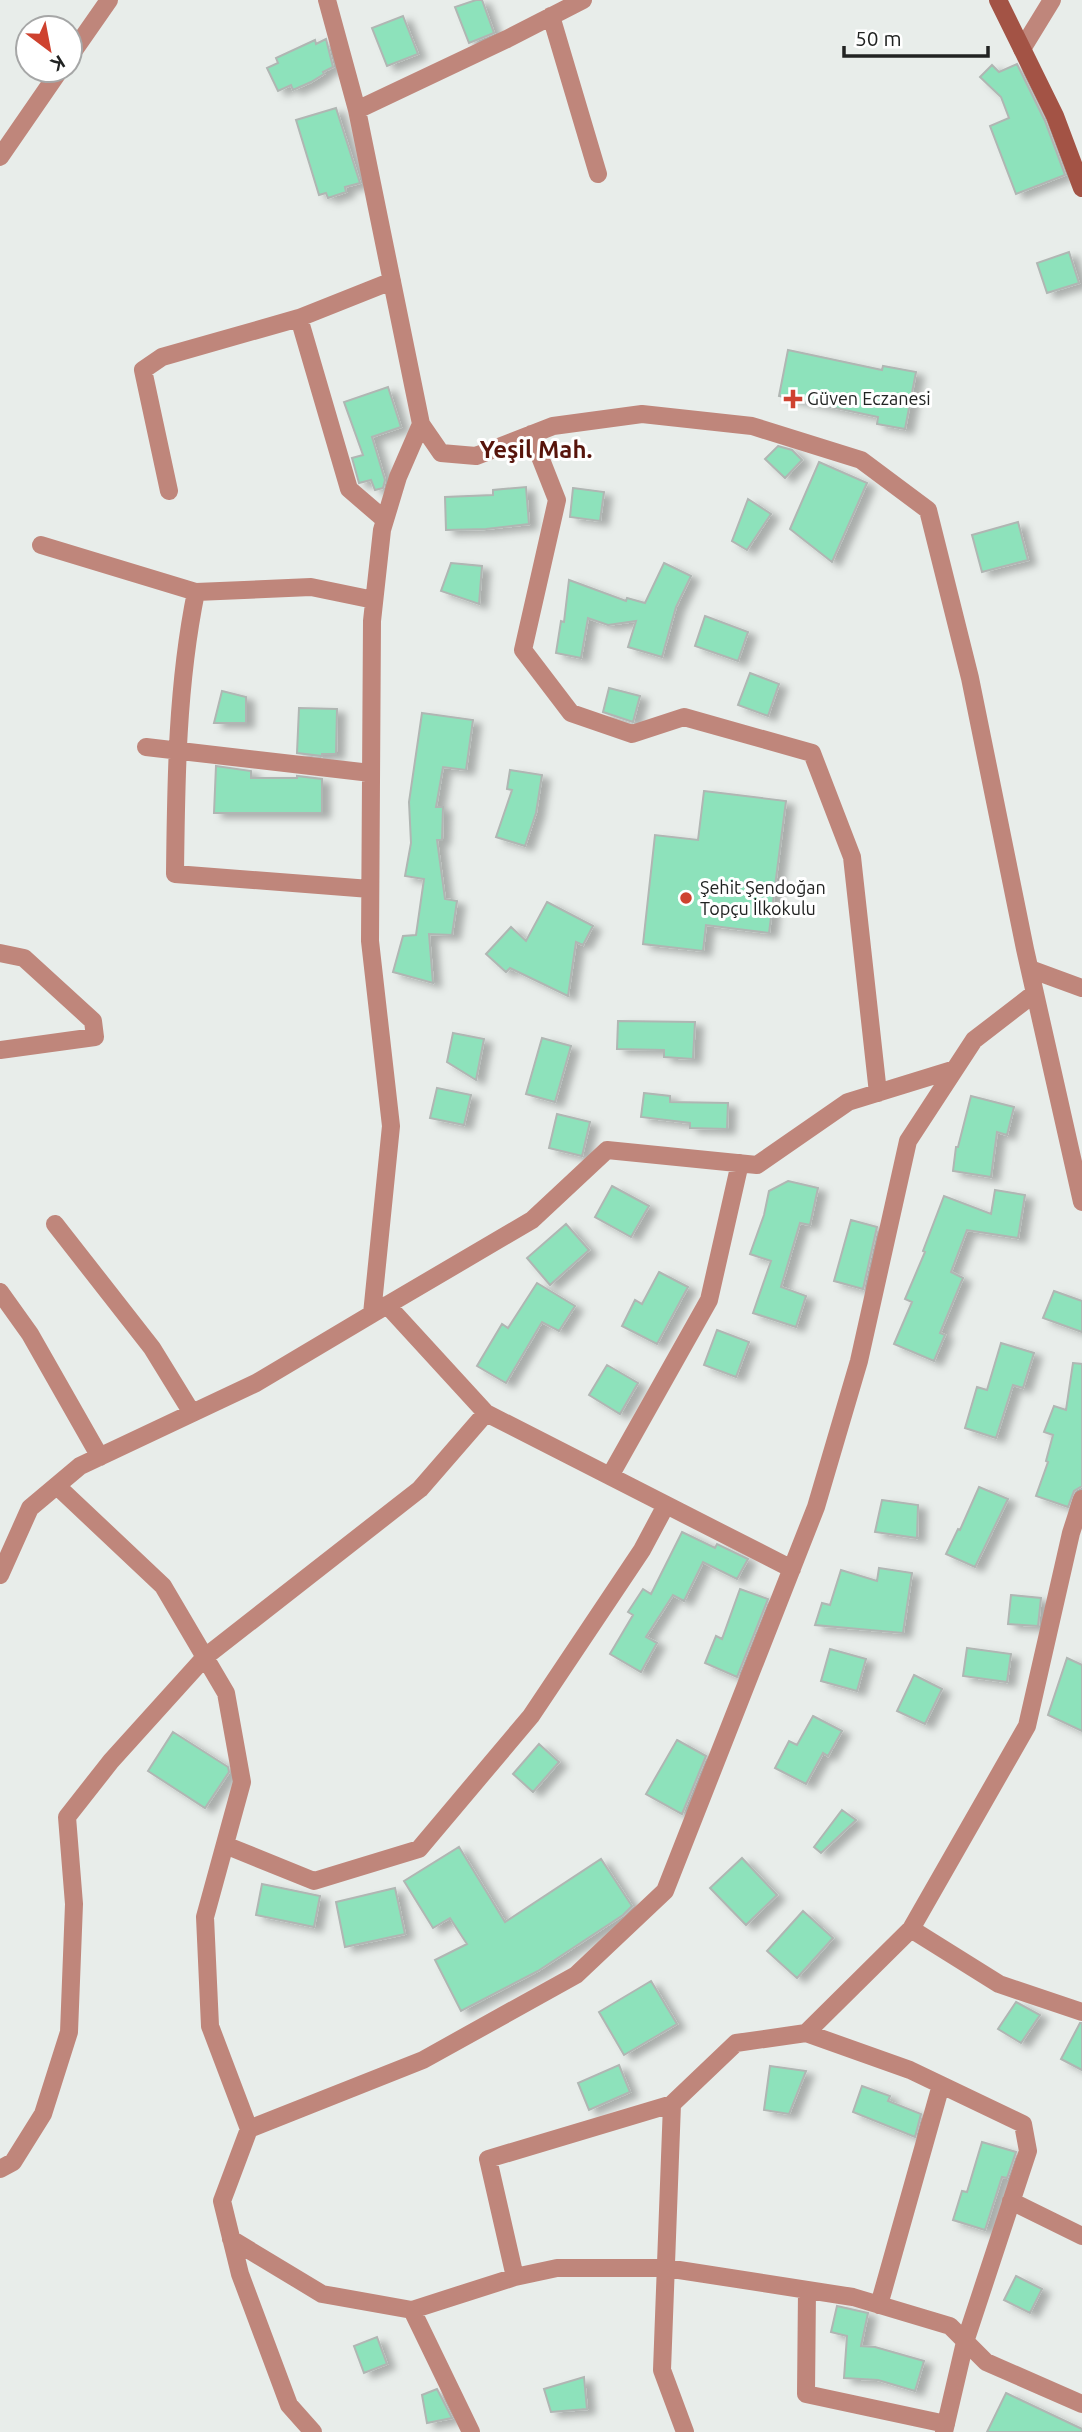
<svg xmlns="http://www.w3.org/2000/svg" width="1082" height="2432" font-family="Ubuntu,sans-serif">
	<defs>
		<filter id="shadow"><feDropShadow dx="8" dy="4.5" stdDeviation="3.5" flood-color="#0004"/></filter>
	</defs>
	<rect width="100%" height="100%" fill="#e8edea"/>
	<path fill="#8de2bb" stroke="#b0b6b3" stroke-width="2" filter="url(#shadow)" d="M476,0h6l12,33 -25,10 -14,-36z
		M403,16l15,38 -31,12 -15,-38z
		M326,39l7,28 -10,5 1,2 -13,8 -18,8 -2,-5 -13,6 -11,-23 11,-5 -2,-5 39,-18 1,4z
		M1017,64l28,57 20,54 -49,19 -26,-68 19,-8 -8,-21 -21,-20 12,-12 7,7z
		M336,108l24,75 -15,4 1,5 -18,6 -2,-5 -7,2 -23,-75z
		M1069,252l10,31 -32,10 -10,-30z
		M788,350l94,20 1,-4 33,6 -11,57 -28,-5 1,-7 -99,-21z
		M388,387l13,40 -29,10 13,43 -2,8 -8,2 -4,-10 -12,3 -7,-25 11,-3 -19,-53z
		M778,446l14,4 10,10 -17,18 -20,-19z
		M819,462l48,21 -35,79 -42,-33z
		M526,487l3,37 -43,5 -40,1 -1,-33 48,-2v-5z
		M573,488l31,4 -4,29 -30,-4z
		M748,499l23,15 -24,36 -15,-9z
		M1018,522l10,38 -46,12 -10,-37z
		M451,563l31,3 -3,38 -38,-13z
		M664,563l27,13 -15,31 -14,50 -34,-10 8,-26 -28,4 -20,-7 -7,40 -25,-5 5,-32 3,1 5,-42 57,21 1,-3 18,5z
		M705,616l43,16 -10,29 -43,-15z
		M750,673l29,11 -11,32 -30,-11z
		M609,688l31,8 -7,26 -30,-10z
		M222,691l24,6v26h-32z
		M299,708l38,1 -1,45h-14v2l-25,-3z
		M422,713l51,7 -7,50 -23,-3 -7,40h7l-1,33h-5l8,59 12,2 -5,34 -23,-1 4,49 -40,-11 10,-36 13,-1 8,-56 -19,-3 6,-33 -2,-41z
		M216,766l35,5v7h46v-2l25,3v34h-108z
		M510,770l32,5 -6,38 -11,33 -29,-9 16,-47 -5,-1z
		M704,791l82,10 -17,132 -63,-8 -3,26 -60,-7 12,-109 43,5z
		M547,902l46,24 -10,19 -7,-3 -8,54 -58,-28 -4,4 -20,-18 25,-27 15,14z
		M618,1021l77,1 -2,37 -29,-2v-7l-47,-1z
		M453,1033l31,6 -8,41 -29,-18z
		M542,1038l29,8 -16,56 -29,-8z
		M437,1088l34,7 -7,30 -34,-7z
		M644,1093l26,3v6l58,1 -1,26 -37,-1v-5l-49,-6z
		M971,1096l43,11 -7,28 -10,-3 -6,45 -38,-6 3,-24h2z
		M557,1114l33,8 -8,34 -33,-8z
		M788,1181l30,7 -8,37 -10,-2 -19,64 25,9 -10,31 -43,-14 18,-52 -21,-7 14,-39 5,-24z
		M612,1186l37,20 -18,31 -36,-20z
		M995,1190l30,5 -7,43 -51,-8 -16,42 12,6 -23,55 5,2 -11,26 -40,-17 18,-42 -7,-3 20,-47 -2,-1 21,-55 47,18z
		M851,1220l26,7 -14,62 -29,-8z
		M566,1224l23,26 -39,35 -23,-27z
		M659,1272l29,15 -31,57 -35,-18 13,-26 7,4z
		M537,1283l38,23 -16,25 -17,-9 -36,61 -29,-17 25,-42 6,4z
		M1054,1291l28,10v31l-39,-14z
		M717,1330l32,12 -13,35 -32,-12z
		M1001,1343l33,10 -11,35 -10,-3 -17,53 -31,-10 12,-41 10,3z
		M1073,1363l9,1v122l-8,5 -6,16 -32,-11 12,-34 -2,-1 7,-26 -9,-3 10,-26 12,4z
		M607,1365l31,18 -18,31 -31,-19z
		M979,1487l29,12 -33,68 -29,-13 12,-25 2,1z
		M882,1500l36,5 -1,33 -42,-6z
		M682,1532l33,16 2,-4 31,15 -11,20 -34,-17 -19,39 -11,-6 -27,42 11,6 -16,29 -31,-18 23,-39 -5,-3 15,-23 8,5z
		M879,1568l33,5 -9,60 -88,-8 7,-22 8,2 11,-35 36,11z
		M740,1589l28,10 -31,78 -32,-14 11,-27 6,3z
		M1011,1595l30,3 -3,28 -30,-2z
		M967,1648l44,6 -4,28 -44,-6z
		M830,1649l36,10 -9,32 -36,-10z
		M1067,1658l15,7v66l-34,-16z
		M914,1675l28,14 -17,35 -28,-13z
		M813,1716l29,15 -14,25 -5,-3 -17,31 -31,-16 14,-27 8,4z
		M173,1732l55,35 1,5 -24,36 -57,-37z
		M677,1740l29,16 -24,58 -36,-20z
		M539,1744l20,18 -26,30 -20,-18z
		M842,1810l14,10 -35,33 -7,-6z
		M459,1847l46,75 96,-63 31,47 -9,9 -85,56 -77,40 -26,-51 32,-16 -17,-26 -17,10 -29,-47z
		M742,1858l35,37 -31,30 -36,-37z
		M262,1884l58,12 -6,31 -58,-12z
		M395,1888l10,46 -60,13 -9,-45z
		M803,1911l30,27 -36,40 -30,-27z
		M651,1981l26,43 -53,31 -25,-43z
		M1016,2002l24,13 -19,28 -23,-14z
		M1080,2023h2v47l-21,-11z
		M619,2065l11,27 -41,18 -11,-27z
		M770,2066l36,5 -17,43 -25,-4z
		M862,2086l28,10 -2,5 33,13 -6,23 -62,-25z
		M982,2142l34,10 -9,26 -5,-1 -17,53 -32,-10 9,-29 5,1z
		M1016,2276l26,13 -12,24 -26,-13z
		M837,2306l31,7 -7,33 14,1 49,14 -9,30 -37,-11 -34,-2 3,-42 -16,-4z
		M377,2337l10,27 -23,9 -10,-27z
		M584,2377l3,32 -36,3 -7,-23z
		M437,2389l15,29 -25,5 -5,-28z
		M1006,2393l76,36v3h-95z"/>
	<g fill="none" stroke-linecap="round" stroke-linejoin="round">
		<path stroke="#bf867b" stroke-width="18" d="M551,16l47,158
			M1022,49l30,-49
			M70,56l39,-56
			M357,110l150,-71 76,-39
			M0,157l60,-87
			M299,318l50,171 36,31
			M421,424l20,29 35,3 77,-30 89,-12 110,12 109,34 67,50 42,168 55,271 57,253
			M531,434l26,66 -34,150 48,63 61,21 52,-17 128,36 40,104 26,236
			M169,491l-26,-121 19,-13 137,-39 93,-37
			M41,545l155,47 115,-5 63,13
			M196,592c-19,93 -20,187 -21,282l195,15
			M146,747l225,26
			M0,953l24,5 69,63 2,16 -95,13
			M1030,969l52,19
			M55,1224l97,124 40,65
			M0,1292l30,42 70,123
			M387,1305l99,108 306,156
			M372,1314l160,-94 75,-70 150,15 91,-63 107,-33
			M610,1476l99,-176 31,-137
			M57,1486l106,100 63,107 16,89 -37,135 5,109 39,103 -27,72 18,73 49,131 24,27
			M0,1575l30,-67 50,-42 176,-83 116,-69 19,-188 -21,-185 2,-320 10,-91 16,-53 23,-53 -64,-314 -30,-110
			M225,1845l89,36 105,-32 112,-133 111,-166 24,-45
			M911,1929l88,55 83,28
			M806,2033l104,37 113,54 5,27 -63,191 -21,90
			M672,2104l-10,266 23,62
			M249,2129l174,-69 153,-85 89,-84 151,-384 43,-146 49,-220 66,-101 61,-47
			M0,2169l13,-7 30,-48 26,-82 5,-128 -7,-87 44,-56 94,-104 215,-168 66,-76
			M1011,2201l71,35
			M231,2239l91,55 90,16 103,-33 42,-9h109l187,29 97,29 36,36 96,42
			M515,2277l-27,-118 184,-55 64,-61 70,-10 105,-104 116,-203 44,-193 11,-34
			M807,2290l-1,104 140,30
			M879,2305l62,-220
			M412,2310l59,122"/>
		<path stroke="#a35345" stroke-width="18" d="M998,0l57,116 27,72"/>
	</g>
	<g fill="#ce422f" stroke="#fff" stroke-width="2.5">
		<path d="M789.5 388.5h7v7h7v7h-7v7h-7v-7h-7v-7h7z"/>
		<circle cx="686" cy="898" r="7"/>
	</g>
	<g text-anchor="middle" stroke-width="6" stroke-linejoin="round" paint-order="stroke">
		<g font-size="18" fill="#212322" stroke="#fff" text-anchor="start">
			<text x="807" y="405">Güven Eczanesi</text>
			<text x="700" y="894">Şehit Şendoğan<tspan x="700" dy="21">Topçu İlkokulu</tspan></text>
		</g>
		<g font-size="24" font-weight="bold" fill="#57140b" stroke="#fff">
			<text x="536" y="458">Yeşil Mah.</text>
		</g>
	</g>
	<g transform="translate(49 49) rotate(148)"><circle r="33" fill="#ffffff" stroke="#a6a7a7" stroke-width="2"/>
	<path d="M0-5L12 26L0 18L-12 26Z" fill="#ce422f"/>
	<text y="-10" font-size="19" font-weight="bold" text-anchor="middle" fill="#212322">K</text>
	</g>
	<path d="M844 46v10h144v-10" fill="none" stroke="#212322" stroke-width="3.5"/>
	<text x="855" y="46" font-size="21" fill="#212322" stroke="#ffffff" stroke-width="5" paint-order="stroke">50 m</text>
</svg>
